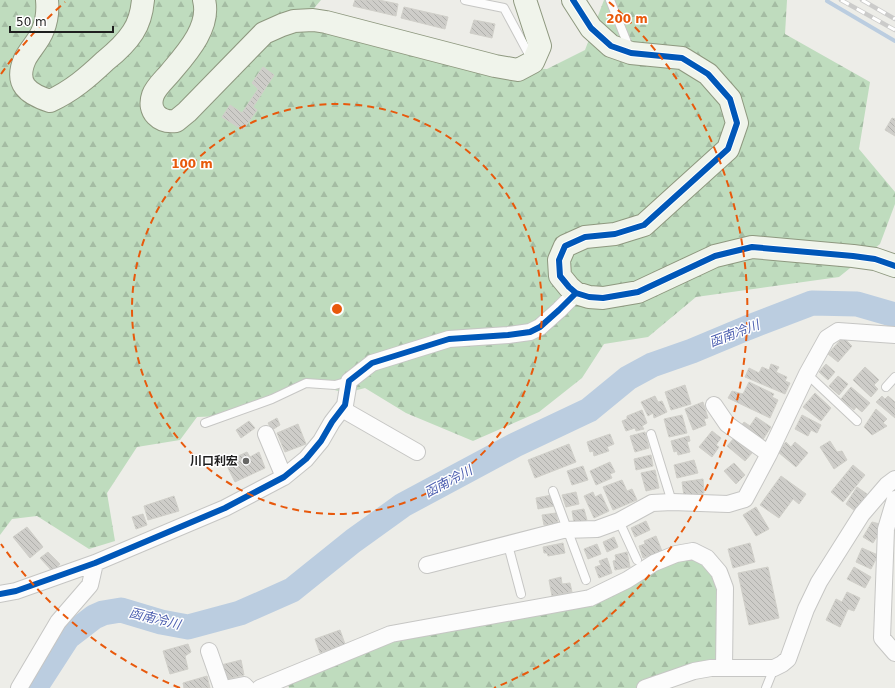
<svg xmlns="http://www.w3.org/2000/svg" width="895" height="688" font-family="'DejaVu Sans','Noto Sans JP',sans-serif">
	<defs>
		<pattern id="forest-firs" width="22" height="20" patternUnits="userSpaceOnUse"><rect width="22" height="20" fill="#bfdcbe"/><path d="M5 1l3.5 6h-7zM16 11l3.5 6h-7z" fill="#a4bca3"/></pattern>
		<pattern id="building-back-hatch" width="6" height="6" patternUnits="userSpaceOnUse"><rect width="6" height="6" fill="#cecdc9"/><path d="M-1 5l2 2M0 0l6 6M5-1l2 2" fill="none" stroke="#b0b0ac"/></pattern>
	</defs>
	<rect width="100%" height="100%" fill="#edede8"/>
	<path fill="url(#forest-firs)" d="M0,0h321l-17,20 142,43 101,6 38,-19 19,-50h183l-2,34 85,48 -11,67 36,43v12l-15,40 -41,33 -143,20 -48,40 -44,7 -22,34 -43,34 -66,29 -67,-28 -41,-25 -19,5 -42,-11 -77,34 -30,1 -17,23 -43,7 -30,46 8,48 -26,8 -52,-33 -25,3 -12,16z
		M699,557l26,31 -9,80 -74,20h-353l-1,-5 98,-41 215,-47 63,-30z"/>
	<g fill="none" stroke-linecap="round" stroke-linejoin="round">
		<path stroke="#bbcde0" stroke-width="4" d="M827,1l68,40"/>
		<path stroke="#bbcde0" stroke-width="25" d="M35,688l33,-51 26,-20 9,-4 18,-3 40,12 27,5 52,-14 52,-23 61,-49 50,-36 112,-60 74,-35 39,-32 24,-13 40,-14 55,-23 65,-25 45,1 38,11"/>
	</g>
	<path fill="url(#building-back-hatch)" stroke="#d0cfc9" d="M355,0h24l19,4 -2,12 -43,-10z
		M404,7l44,10 -3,12 -44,-11z
		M474,20l21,4 -3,14 -22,-5z
		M263,67l11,8 -21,32 4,3 -14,20 -21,-13 8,-12 12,8 16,-24 -6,-6z
		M892,118l3,1v17l-10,-6z
		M843,337l9,9 -14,16 -10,-8z
		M771,364l8,3 -3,5 11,5 -2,4 5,2 -5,11 -40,-17 4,-9 10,5 3,-6 7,3z
		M826,364l9,8 -7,8 -9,-8z
		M865,367l14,13 -5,5 4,4 -7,8 -18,-17z
		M838,376l10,8 -9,11 -10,-9z
		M749,382l25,12 -2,3 6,3 -8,18 -42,-20 4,-7 11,3z
		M685,385l6,19 -20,6 -6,-18z
		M851,387l19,16 -8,9 -6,-5 -2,3 -13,-11z
		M815,393l16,15 -10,13 -18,-14z
		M655,396l3,6 4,-1 5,11 -13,6 -1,-5 -5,3 -7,-14z
		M882,396l3,3 3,-3 7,6v16l-19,-16z
		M703,402l5,16 -4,1 2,6 -13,5 -8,-21z
		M876,409l11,10 -4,4 4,3 -15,9 -8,-8z
		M642,410l5,13 -5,3 2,3 -8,2 -1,-3 -9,3 -4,-10 5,-2v-3z
		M682,415l5,18 -18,4 -5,-18z
		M802,415l19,10 -4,8 -6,-3 -3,6 -13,-7z
		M756,417l15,10 -9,14 -21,-15 3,-4 6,4z
		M277,418l3,7 -8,5 -4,-7z
		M249,421l6,7 -14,10 -5,-8z
		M298,424l8,20 -21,8 -8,-19z
		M712,431l9,7 -5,7 3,2 -7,10 -13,-10z
		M645,432l4,16 -14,4 -5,-16z
		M610,434l4,10 -7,3 2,4 -15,5 -1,-5 -3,1 -3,-10z
		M689,436l1,5 -3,1 3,10 -12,3 -1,-4 -3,1 -3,-11z
		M735,437l17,16 -7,8 -18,-15z
		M830,441l7,11 5,-1 5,9 -13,9 -14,-22z
		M786,442l5,5 4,-5 13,11 -12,14 -18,-15z
		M569,444l7,18 -41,16 -7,-18z
		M247,452l3,5 9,-5 6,16 -30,14 -10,-20z
		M651,455l2,11 -17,4 -2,-11z
		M694,460l4,13 -21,5 -3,-13z
		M610,462l5,10 -5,2 2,4 -16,7 -6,-14z
		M734,463l11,12 -9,9 -12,-13z
		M853,465l12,10 -22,27 -12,-10z
		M583,466l5,14 -16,5 -5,-14z
		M655,470l4,18 -13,3 -5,-18z
		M781,476l25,18 -7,10 -6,-5 -14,19 -19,-13z
		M703,479l1,14 -20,3 -2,-14z
		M622,480l5,11 5,-2 5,11 -24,10 -10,-23z
		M857,487l10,7 -12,17 -9,-7z
		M576,492l3,12 -13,3 -4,-12z
		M593,492l2,5 6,-3 8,17 -15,7 -10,-22z
		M552,495l2,11 -16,3 -2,-11z
		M174,496l5,15 -31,9 -4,-14z
		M756,507l13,22 -13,7 -13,-21z
		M584,509l3,11 -13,3 -2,-12z
		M556,513l2,10 -14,2 -2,-10z
		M143,514l4,11 -11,4 -4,-12z
		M646,521l4,9 -15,7 -4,-9z
		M872,522l12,3 -11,18 -10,-6z
		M27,527l16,20 -13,11 -17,-21z
		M656,536l6,15 -19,7 -4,-12 6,-2 -1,-3z
		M614,537l4,10 -11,5 -4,-10z
		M563,543l2,10 -17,3 -1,-3h-3l-1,-6z
		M750,543l5,19 -22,6 -5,-19z
		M597,544l4,10 -13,5 -4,-10z
		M862,548l16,7 -7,14 -15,-7z
		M48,552l12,12 -7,8 -13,-14z
		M627,552l3,15 -15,3 -2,-9 3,-1 -1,-5z
		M607,558l5,15 -13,5 -4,-11 6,-2 -2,-4z
		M768,567l11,51 -30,7 -11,-52z
		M854,567l17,10 -6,11 -18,-9z
		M561,577l1,7 8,-1 2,9 -20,4 -3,-16z
		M847,592l13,6 -6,13 -6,-2 -8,18 -14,-7 10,-21 6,3z
		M340,630l5,14 -25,9 -5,-14z
		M188,644l3,8 -6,4 3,13 -18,5 -7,-23z
		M241,660l3,15 -17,4 -6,-14z
		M207,676l3,12h-26l-1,-5z"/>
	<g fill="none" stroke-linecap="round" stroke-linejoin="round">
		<g stroke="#c6c6c4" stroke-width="10">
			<path id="lane" d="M465,0l39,8 28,52
				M610,0l20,50
				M807,374l50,47
				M886,387l9,-10
				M205,423l67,-24 34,-16 29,2 14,-4
				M651,434l21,68
				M553,491l33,89
				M619,521l18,39
				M508,545l13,49
				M766,688l8,-20"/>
		</g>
		<g stroke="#c6c6c4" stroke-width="18">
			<path id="street" d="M714,405l13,19 42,30
				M342,409l75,43
				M266,434l18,43
				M895,499l-9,30 -4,109 13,15
				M427,565l136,-35 34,-1 22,-8 33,-18 20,-1 56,2 17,-5 24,-45 38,-80 20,-36 11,-7 57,4
				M0,594l16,-3 79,-28 130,-55 59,-31 22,-18 15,-18 11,-19 13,-17 4,-24 23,-18 77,-24 59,-4 22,-3 10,-5 19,-17 17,-17
				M209,651l13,37
				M19,688l39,-66 32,-37 5,-22
				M229,688l15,-3 3,3
				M260,688l131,-54 199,-36 37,-18 27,-17 22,-9 17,-3 14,7 12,14 6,16 -1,80
				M645,688l49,-17 17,-3h63l8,-4 6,-5 18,-50 13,-27 43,-68 25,-29 8,-6"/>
		</g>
		<g stroke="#8e987f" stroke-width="24">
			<path id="secondary" d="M47,0c1,10 0,20 -4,30 -4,11 -13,19 -18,29 -11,25 3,35 25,42 22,-10 38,-24 55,-40 10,-8 21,-18 28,-29 6,-9 9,-21 10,-32
				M204,0c7,27 -18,54 -34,73 -6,7 -14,14 -17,22 -6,17 7,28 23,26l11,-9 77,-79 18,-8 12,-4 19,-1 13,2 169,44 23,4 15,-8 7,-16 -15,-46
				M573,0l18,28 20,18 20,7 51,5 26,16 22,25 7,24 -9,26 -84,76 -29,9 -30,3 -20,9 -6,14 1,16 9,11 7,6 13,4 14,1 35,-6 77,-36 37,-9 101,9 22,3 20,7"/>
		</g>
		<use href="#lane" stroke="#fcfcfc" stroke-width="8"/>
		<use href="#street" stroke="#fcfcfc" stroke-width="16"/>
		<use href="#secondary" stroke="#f0f4eb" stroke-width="22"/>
		<g stroke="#cbcbca" stroke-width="4.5">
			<path id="rail" d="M841,0l54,30
				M862,0l33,19"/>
		</g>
		<use href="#rail" stroke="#fff" stroke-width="3" stroke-dasharray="9" stroke-linecap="butt"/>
		<g stroke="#fff" stroke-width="8">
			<path id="cycleway" d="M573,0l18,28 20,18 20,7 51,5 26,16 22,25 7,24 -9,26 -84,76 -29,9 -30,3 -20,9 -6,14 1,16 9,11 7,6 13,4 14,1 35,-6 77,-36 37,-9 101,9 22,3 20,7
				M0,594l16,-3 79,-28 130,-55 59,-31 22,-18 15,-18 11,-19 13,-17 4,-24 23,-18 77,-24 59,-4 22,-3 10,-5 19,-17 17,-17"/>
		</g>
		<use href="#cycleway" stroke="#0057b8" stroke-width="6"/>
	</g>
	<g fill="none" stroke="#e8590c" stroke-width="2" stroke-dasharray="7 5">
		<circle cx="337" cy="309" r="205"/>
		<path d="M180 688A410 410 0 0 1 1 544M1 74A410 410 0 0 1 65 2M609 2A410 410 0 0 1 494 688"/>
	</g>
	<circle fill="#676765" stroke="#fff" stroke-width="1.5" cx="246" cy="461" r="4"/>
	<g text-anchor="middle" stroke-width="3" stroke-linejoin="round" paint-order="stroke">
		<g font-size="12" font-weight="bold" fill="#1f1f1f" stroke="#fff" text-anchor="end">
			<text x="238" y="465">川口利宏</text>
		</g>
		<g font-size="13" font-style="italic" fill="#4a5daf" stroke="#fff">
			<text transform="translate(734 333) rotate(-21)" y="5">函南冷川</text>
			<text transform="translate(448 481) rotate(-28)" y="5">函南冷川</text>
			<text transform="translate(155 618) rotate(14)" y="5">函南冷川</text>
		</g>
	</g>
	<circle cx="337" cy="309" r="6" fill="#e8590c" stroke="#fff" stroke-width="2"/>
	<g font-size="12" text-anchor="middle" font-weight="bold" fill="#e8590c" stroke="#fff" stroke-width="3" stroke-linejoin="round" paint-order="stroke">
		<text x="627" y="23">200 m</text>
		<text x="192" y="168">100 m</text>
	</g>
	<path d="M10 26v6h103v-6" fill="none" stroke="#1f1f1f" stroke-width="2"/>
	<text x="16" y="26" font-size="12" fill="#1f1f1f" stroke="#ffffff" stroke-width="3" paint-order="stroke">50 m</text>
</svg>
